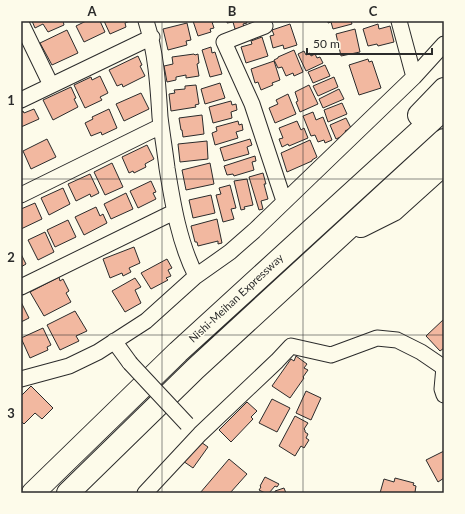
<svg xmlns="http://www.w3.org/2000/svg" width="465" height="514" font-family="Lato,sans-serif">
	<rect width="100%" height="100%" fill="#fdfbea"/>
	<path fill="#f2b8a0" stroke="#2b2b2b" d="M32,21h31l1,4 -16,7 -5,-8 -8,4z
		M86,21h14l5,11 -21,10 -8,-16z
		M104,21h26l-5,2 1,4 -16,7z
		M193,21h24l-5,1 2,6 -4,1 1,3 -13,4z
		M227,21h19l1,2 -4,1 1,3 -9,2 -2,-7 -6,1z
		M328,21h23l1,3 -19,5 -2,-7 -3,1z
		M187,23l4,17 -5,1 1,4 -19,5 -5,-21z
		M290,24l7,21 -13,4 -1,-4 -10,3 -3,-12 4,-1 -2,-5z
		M378,24l1,5 11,-3 4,16 -16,4 -1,-2 -9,2 -5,-17z
		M355,29l5,23 -19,4 -5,-22z
		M67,30l11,23 -26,12 -12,-22z
		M262,37l6,19 -22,7 -5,-16 11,-3 -1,-3z
		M211,47l1,6 3,-1 7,22 -12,3 -8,-27z
		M294,50l9,22 -9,4 -1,-3 -7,3 -4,-9 -4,1 -4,-8 4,-2v-1z
		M304,51l2,4 4,-2 1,3 4,-2 2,4 3,-1 3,6 -17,8 -8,-17z
		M194,54l1,1 3,-1 1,9 -2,1 2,12 -13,2v-3l-10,2v3l-9,2 -3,-16 9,-2 -1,-7z
		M138,56l4,9 -2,1 5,10 -22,11 -1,-3 -5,2 -8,-16z
		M368,59l1,3 3,-1 9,27 -22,7 -10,-30z
		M274,61l6,19 -8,3 1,2 -12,5 -3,-8 -3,1 -4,-14z
		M325,65l5,11 -17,7 -5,-11z
		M100,76l8,17 -8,4 2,3 -17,8 -11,-23 17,-8 1,3z
		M334,77l4,10 -20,9 -5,-10z
		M220,83l5,15 -20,6 -4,-15z
		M196,85l3,19 -4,1 1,2 -25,4 -2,-17 6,-1 -1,-3 11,-1v-3z
		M309,85l9,19 -18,8 -4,-10 2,-1 -3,-9z
		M71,87l5,11 -2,1 4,8 -25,13 -10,-20z
		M339,89l5,10 -21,9 -4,-9z
		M141,93l8,16 -25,12 -8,-17z
		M288,94l8,20 -21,9 -6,-15 9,-4 -2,-4z
		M231,101l1,4 4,-1 1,6 -6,2 1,6 -19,5 -4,-16z
		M342,103l5,11 -19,8 -4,-12z
		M34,109l5,10 -18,8v-15l2,-1 1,2z
		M109,109l8,19 -15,7 -1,-3 -10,4 -6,-13 8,-4 -1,-2z
		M313,112l3,8 7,-3 9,23 -7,3 -1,-3 -6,2 -3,-7 -4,1 -8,-20z
		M202,115l2,19 -21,3 -1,-7h-1l-2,-12z
		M346,118l5,10 -6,3 2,3 -11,5 -6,-14z
		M238,121l1,4 3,-1 1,6 -7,2 2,6 -23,7 -3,-12 5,-2 -1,-4z
		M297,121l4,9 3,-2 4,10 -19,8 -1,-2 -6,3 -3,-8 4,-1 -4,-10z
		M47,139l9,18 -25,12 -8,-18z
		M250,139l2,6 -5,2 2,7 -25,7 -4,-13z
		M310,140l7,17 -5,3v1l-25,11 -6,-19z
		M207,141l1,18 -28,3 -2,-18z
		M147,145l7,14 -9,5 1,3 -12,6 -1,-2 -4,2 -7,-16z
		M255,156l1,5 -4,1 2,8 -20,6 -1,-2 -6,1 -3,-9z
		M112,163l11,24 -18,8 -11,-23z
		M210,163l4,21 -28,6 -4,-20z
		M263,173l3,11h-2l4,15 -7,2 2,8 -4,1 -10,-33z
		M90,174l9,19 -8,4 -1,-3 -14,7 -8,-17z
		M247,179l6,26 -9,2 1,2 -4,1 -7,-29z
		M151,181l5,11 -3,1 3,6 -18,9 -8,-17z
		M230,185l6,23 -5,1 3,10 -11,3 -7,-27 5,-1 -2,-6z
		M63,188l7,16 -21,11 -8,-17z
		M126,193l7,16 -22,10 -7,-15z
		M211,195l4,18 -22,5 -4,-18z
		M35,203l7,16 -21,10v-20z
		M96,207l4,9 3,-2 4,9 -23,12 -9,-18z
		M217,219l5,24 -4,1v-3l-20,5 -1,-4h-2l-4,-16z
		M68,220l8,17 -21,10 -8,-17z
		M45,232l9,20 -16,8 -10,-20z
		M134,247l6,16 -11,5 2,4 -8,4 -1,-3 -12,5 -7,-19z
		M21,254l5,10 -5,3z
		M167,259l5,9 -4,2 3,6 -5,2 2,2 -17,9 -10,-16z
		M59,277l1,4 3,-2 6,12 -3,2 5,9 -27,14 -14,-24z
		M135,278l6,9 -6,3 6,13 -16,9 -13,-21z
		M21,302l8,16 -8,4z
		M75,311l12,20 -11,5 3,5 -19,9 -13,-25z
		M444,319v29l-4,3 -14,-15z
		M43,328l8,17 -4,2 1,3 -18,8 -9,-20z
		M296,356l11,8 -3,4 4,2 -5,7 1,1 -14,20 -18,-12 19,-27 3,2z
		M31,386l22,22 -11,11 -7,-6 -11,11 -3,-3v-25z
		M306,391l15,7 -10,22 -15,-7z
		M272,399l18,9 -13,24 -18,-9z
		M247,402l10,9 -6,6 2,2 -22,23 -12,-12z
		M295,416l13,7 -4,6 1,1v2l3,2 -2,4 3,2 -5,8 -3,-2 -6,10 -16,-10z
		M198,440l10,7 -15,21 -10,-7z
		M444,451v27l-6,4 -12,-22z
		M229,459l18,15 -17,19h-30z
		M265,477l14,7 -2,3 -2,-1 -6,7h-4l-6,-3 2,-3 -1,-1z
		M395,478l19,5 -1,2 3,1 -1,6 2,1h-37l4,-14 10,3z
		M284,488l2,5h-11v-2z"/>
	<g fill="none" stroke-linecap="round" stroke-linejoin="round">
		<g stroke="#2b2b2b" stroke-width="17">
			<path id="minor" d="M146,21c10,31 12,64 14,96 2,17 5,34 7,51 6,37 12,74 29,108
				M399,21l15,56
				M21,23l30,62
				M265,26l-41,16 28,62 32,97
				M21,100l131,-63
				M21,195l140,-69
				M21,287l153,-75
				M114,341l16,22
				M444,367l-2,22 2,6
				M21,379l48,-13 29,-14 48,-31 50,-45 34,-24 24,-21 160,-154 30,-33
				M145,493l55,-59 77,-73 14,-15 40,9 46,-17 20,2 24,12 22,15"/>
		</g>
		<g stroke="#2b2b2b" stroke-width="24">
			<path id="motorway" d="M419,115l25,-26
				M361,226l32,-16 51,-46
				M33,493l145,-141 266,-243
				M68,493l127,-124 249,-229"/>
		</g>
		<use href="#minor" stroke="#fdfbea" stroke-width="15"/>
		<use href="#motorway" stroke="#fdfbea" stroke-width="22"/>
		<g stroke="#2b2b2b" stroke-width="17" stroke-linecap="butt">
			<path id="minor-bridge" d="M130,363l57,61"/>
		</g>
		<use href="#minor-bridge" stroke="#fdfbea" stroke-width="15"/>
	</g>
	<path fill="none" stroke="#2b2b2b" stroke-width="1" stroke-opacity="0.55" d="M162,21v472M303,21v472M21,179h423M21,335h423"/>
	<g text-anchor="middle" stroke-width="3" stroke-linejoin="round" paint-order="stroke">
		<g font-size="11" fill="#2b2b2b" stroke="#fdfbea">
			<text transform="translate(236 298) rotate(-43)" y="4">Nishi-Meihan Expressway</text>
		</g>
	</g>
	<rect width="465" height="514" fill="none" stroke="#fdfbea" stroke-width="44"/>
	<path d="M307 48v6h125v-6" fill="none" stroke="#2b2b2b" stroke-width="2"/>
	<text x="313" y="48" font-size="12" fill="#2b2b2b" stroke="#fdfbea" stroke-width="3" paint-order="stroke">50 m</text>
	<rect x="22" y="22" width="421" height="470" fill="none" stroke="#2b2b2b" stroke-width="1.5"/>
	<g font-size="13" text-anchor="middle" font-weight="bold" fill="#2b2b2b">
		<text x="92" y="16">A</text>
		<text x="232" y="16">B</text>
		<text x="373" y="16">C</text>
		<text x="11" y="105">1</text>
		<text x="11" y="262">2</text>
		<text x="11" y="418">3</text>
	</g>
</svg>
